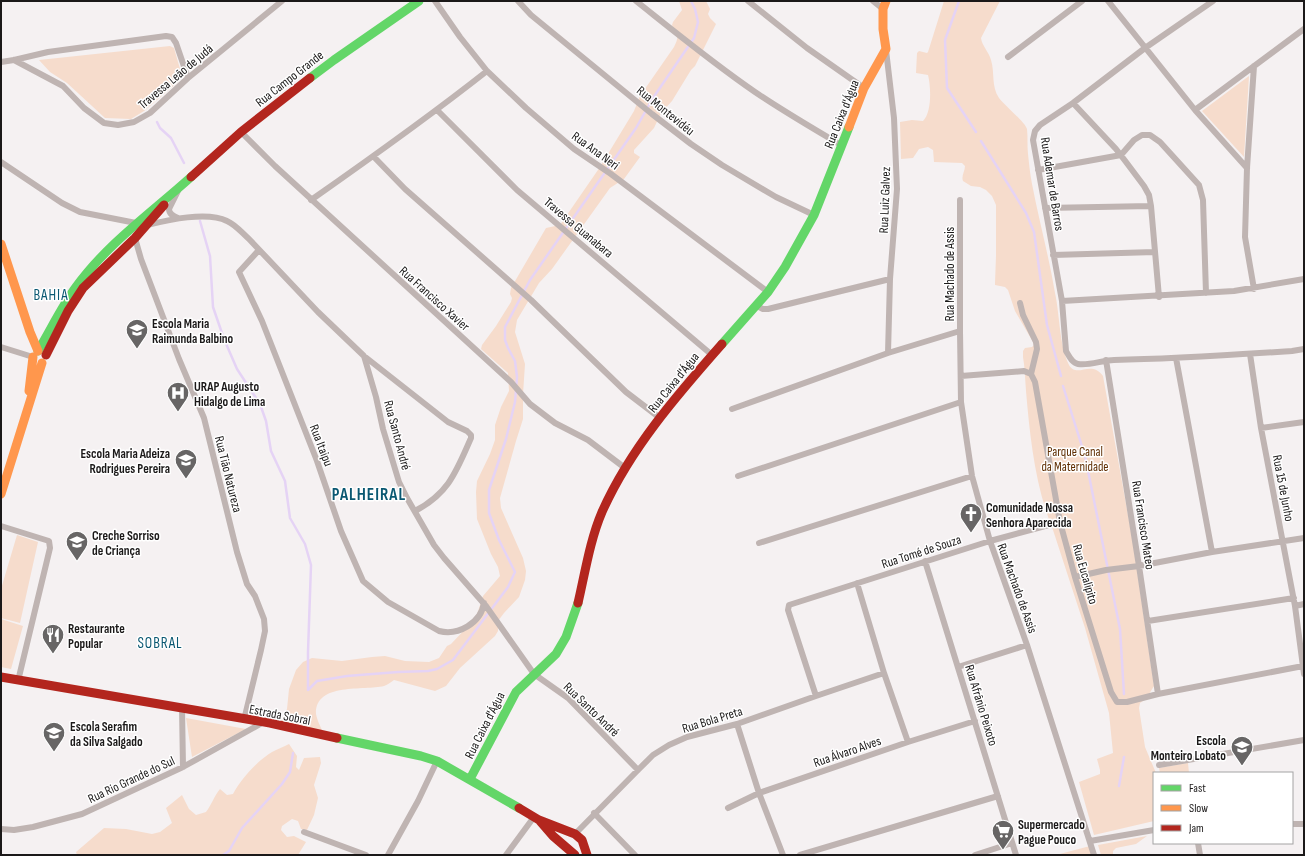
<svg xmlns="http://www.w3.org/2000/svg" width="1305" height="856" font-family="'Sofia Sans Condensed',sans-serif">
	<rect width="100%" height="100%" fill="#f5f1f2"/>
	<path fill="#f6dccc" d="M679,1h27l4,8 -2,5 2,4 6,6 -21,42 -4,4 -19,31 -11,12 -7,15 -20,22v3l6,4 -16,22 -14,9 -58,81 -13,14 -22,37 -2,12 10,32 -2,30v25l-7,22 -16,57 1,10 22,50 3,13 -1,9 -6,17 -15,16 -6,8v10l-3,5 -35,32 -14,18 -11,5 -41,-11c-3,2 -7,5 -10,6 -20,5 -69,-4 -68,28 1,6 5,14 8,20l-45,-8 8,-17 2,-20 7,-19 7,-8 9,-4 30,3 30,-4 13,-1 20,5 24,1 10,-4 8,-12 4,-2 19,-20 7,-10 6,-18 17,-20 -2,-9 -7,-13 -14,-35 -1,-27 1,-11 13,-27 5,-14v-15l6,-18 8,-16 -1,-18 -27,-24 1,-4 14,-19 15,-24 1,-4 -2,-4 1,-6 35,-60 14,-3 40,-58 34,-56 6,-15 34,-49c6,-12 3,-11 -2,-22l1,-3 9,-12z
		M944,1h56l-19,37c1,8 8,14 10,22 4,13 0,26 8,38 5,7 26,24 28,31 1,8 0,17 1,25 1,9 2,20 4,30 7,36 17,73 23,109 5,23 4,51 14,72 8,14 22,-6 34,11l30,167 21,143 -8,13 -6,4 -1,5 6,39 11,26h-2v48l-60,14 -15,-53 21,-8v-4l-3,-11 16,-6 -4,-40 -24,-85 -32,-98c-18,-44 -23,-93 -27,-139 -1,-12 -1,-23 -3,-34v-6l2,-3 7,-1 2,-2 -1,-3 -18,-31 -7,-21 -3,-3 -10,-2v-2l1,-27v-51l-4,-9 -6,-6 -6,-3 -9,-1 -8,-5c-2,-5 2,-10 2,-15l-3,-3 -28,-1 -1,-12 -5,-3 -9,2 -6,9 -12,1 -1,-37 12,-2 11,1c9,-9 8,-34 5,-46l-12,-2 1,-20 2,-2 8,2 1,-1z
		M170,46l4,2 8,28 -4,6 -34,29 -13,8 -26,-1 -38,-35 -17,-11 -11,-12z
		M1249,76l-5,81 -42,-46z
		M17,535l21,7 -18,81 -19,-5v-29z
		M1,619l22,7 -12,43 -10,-2z
		M186,718l60,11 -54,28z
		M289,744l8,12 -1,11 3,3 5,-12 16,-1 1,6 -7,22 4,13 -4,17 -7,15 -6,-1 -3,-8 -6,-2 -10,7 -1,4 6,7 7,-1 12,6 -8,13h-221l-1,-3 28,-24 22,1 26,5 8,-2 12,-9 -6,-15 16,-13 7,14 7,6 10,-3c6,-8 8,-16 14,-23l7,6 6,-1c8,-15 24,-33 39,-42 5,-3 12,-5 17,-8z
		M1188,763l1,10h-29l-1,-5z
		M1147,836l-11,8 -20,4 -3,3v4h-12l-3,-10z
		M1090,846l2,9h-36z"/>
	<g fill="none" stroke-linecap="round" stroke-linejoin="round">
		<path stroke="#e5d3f5" stroke-width="2.5" d="M959,1l-14,39 2,48 29,44
			M157,122l3,6 11,10 13,25
			M981,141l45,72 8,19 13,93 14,51
			M200,221l10,35 3,51 11,32 13,30 23,35 6,17 5,30 14,30 5,37 15,26 6,21 -3,87v38
			M1063,386l22,70 35,173 4,65
			M308,690l9,-9 30,-5 51,-4 30,-1 9,-2 16,-9 55,-73 7,-15 -16,-32 -10,-27v-23l17,-51 9,-37 2,-25 -2,-16 -7,-13 -3,-8v-13l25,-47 106,-152 17,-30 41,-60 4,-16 -3,-13 -4,-8
			M1119,786l5,-29
			M223,855l6,-4 13,-23 40,-44 8,-12 3,-19"/>
		<path stroke="#bfb4b2" stroke-width="6" d="M435,1l25,36 27,34 39,37 48,41 37,25 157,118
			M518,1l13,14 121,99 39,30 31,21 54,32 38,18
			M636,1c39,31 78,63 119,91 28,19 57,36 86,53
			M748,1l59,47 57,40
			M873,1l10,8
			M1108,1l87,109 52,58
			M1213,1l-68,47 -72,55 -33,22 -5,6 -2,9 29,161 4,50c3,5 6,12 12,13 11,2 25,-4 36,-4 60,-1 118,-5 178,-9l12,-2
			M886,50l8,68 3,71 -7,90 -2,74
			M1008,57l74,-56
			M14,60l49,26 21,22 20,15 14,2 16,-3 16,-9 38,-35 94,-77
			M1,62l13,-2 34,-8 118,-16 6,1 4,6 12,35
			M1254,66l-7,102 -2,69 9,52
			M1073,103l43,46 10,13 18,24 5,9 2,11 8,91
			M437,110l80,80 195,165
			M1195,110l109,-81
			M241,132l34,34 236,216 19,22 25,19 33,17 37,28
			M374,157l31,32 126,111 95,92 34,26
			M1,162l61,41 18,9 56,11
			M1038,170l83,-15 13,-15 8,-5h8l10,7 39,43 4,15 3,93
			M311,200c60,-42 119,-84 176,-129
			M960,200v131l1,71 11,74 18,65 37,104 67,210
			M1045,208l106,-2
			M178,218c-5,-2 -9,-4 -9,-9l9,-18
			M147,225c21,-5 60,-14 80,-4 9,4 15,12 22,18l69,73 46,44 84,66 19,9 4,4v3c-15,34 -22,55 -56,73
			M135,238l6,21 38,100 25,59 33,134 10,32 8,12 9,23 1,12 -4,19 -17,70
			M259,250l-20,22 23,49 55,140 24,70 22,50 25,21 51,29c19,5 42,-8 45,-28
			M1053,255l102,-3
			M1062,301l172,-10 70,-12
			M1020,303l3,12 13,27 1,7 -6,25
			M757,306l6,3h5l122,-30
			M1,347l32,10
			M1250,354l11,74 34,178 9,68
			M364,356l12,41 7,32 16,53 8,16 27,47 10,13 42,48 48,68 34,24 70,72
			M1176,358l36,194
			M1106,360l33,206 19,128
			M1031,374l4,8 25,140 15,55 36,115 6,10h10l31,-8 145,-28
			M961,376l63,-5 7,3
			M732,409l156,-56 72,-22
			M1261,428l43,-6
			M738,476l223,-74
			M1,526l48,15 1,7 -32,133
			M759,543l213,-67
			M925,561l91,294
			M1075,577l31,-7 33,-4 73,-14 92,-14
			M857,583l27,90 24,69
			M1295,606l9,-2
			M1148,621l146,-23
			M958,667l69,-22
			M816,696l-28,-86 1,-5 201,-64 70,-19
			M182,708l1,59
			M737,724l22,69 24,62
			M1159,765l145,-25
			M728,808l31,-15 149,-51 67,-21
			M594,813l41,42
			M1292,824h12
			M1,829l13,1 19,-3 49,-13 101,-47 79,-44
			M304,832l62,23
			M575,834l63,-64 15,-15 16,-10 18,-8 50,-13 79,-28 68,-23
			M1090,841l64,-11
			M1198,843l2,12
			M388,855l30,-54 19,-40
			M506,855l28,-38
			M800,855l198,-59
			M975,855l37,-12"/>
		<path stroke="#63d668" stroke-width="9" d="M310,78l24,-18 85,-59
			M722,344l46,-52 17,-25 29,-52 35,-88
			M38,351c12,-20 24,-45 38,-64 31,-43 75,-74 115,-110
			M337,738l84,18 16,5 82,47
			M470,779l46,-87 40,-38 10,-17 12,-34"/>
		<path stroke="#ff974d" stroke-width="9" d="M849,127l15,-39 22,-39 -3,-20v-20l3,-8
			M1,244l29,88 8,19
			M29,391l4,-34
			M1,494l41,-131"/>
		<path stroke="#b3261e" stroke-width="9" d="M191,177l50,-45 69,-54
			M46,355l22,-44 15,-23 52,-50 29,-33
			M578,603c7,-30 12,-63 24,-91 28,-63 75,-117 120,-168
			M1,677l269,46 67,15
			M519,808l20,12 36,14 7,6 5,15
			M540,821l13,15 22,19"/>
	</g>
	<defs>
		<g id="school-pin" transform="scale(1.15)"><path d="M0 17L-7.5 6A9.5 9.5 0 1 1 7.5 6Z" fill="#676565" stroke="#fff"/><path d="M0-5L7-2L0 1L-7-2ZM-4 1L0 2.5L4 1V4Q0 6-4 4Z" fill="#fff"/></g>
		<g id="hospital-pin" transform="scale(1.15)"><path d="M0 17L-7.5 6A9.5 9.5 0 1 1 7.5 6Z" fill="#676565" stroke="#fff"/><path d="M-5-5h3v3.5h4V-5h3V5h-3V1.5h-4V5h-3Z" fill="#fff"/></g>
		<g id="church-pin" transform="scale(1.15)"><path d="M0 17L-7.5 6A9.5 9.5 0 1 1 7.5 6Z" fill="#676565" stroke="#fff"/><path d="M-1.2-6h2.4v3.5h3.3v2.4h-3.3V6h-2.4V-.1h-3.3v-2.4h3.3Z" fill="#fff"/></g>
		<g id="restaurant-pin" transform="scale(1.15)"><path d="M0 17L-7.5 6A9.5 9.5 0 1 1 7.5 6Z" fill="#676565" stroke="#fff"/><path d="M-5-6h1v4h1v-4h1v4h1v-4h1v5L-1.5 .5V6h-2V.5L-5-1ZM5-6V6H3V1.5H1.5Q1.5-4 5-6Z" fill="#fff"/></g>
		<g id="supermarket-pin" transform="scale(1.15)"><path d="M0 17L-7.5 6A9.5 9.5 0 1 1 7.5 6Z" fill="#676565" stroke="#fff"/><path d="M-6-5.5h2.5l.6 2H6L4.5 2H-2.5L-4.4-4H-6ZM-1.5 3.2a1.3 1.3 0 1 0 .1 0ZM3 3.2a1.3 1.3 0 1 0 .1 0Z" fill="#fff"/></g>
	</defs>
	<g fill-rule="evenodd">
		<use href="#school-pin" x="137" y="330"/>
		<use href="#hospital-pin" x="178" y="393"/>
		<use href="#school-pin" x="186" y="460"/>
		<use href="#church-pin" x="971" y="514"/>
		<use href="#school-pin" x="77" y="542"/>
		<use href="#restaurant-pin" x="53" y="635"/>
		<use href="#school-pin" x="54" y="733"/>
		<use href="#school-pin" x="1242" y="747"/>
		<use href="#supermarket-pin" x="1003" y="831"/>
	</g>
	<g text-anchor="middle" stroke-width="3" stroke-linejoin="round" paint-order="stroke">
		<g font-size="13" fill="#1b1919" stroke="#fff">
			<text transform="translate(175 76) rotate(-40)" y="5">Travessa Leão de Judá</text>
			<text transform="translate(289 78) rotate(-38)" y="5">Rua Campo Grande</text>
			<text transform="translate(666 110) rotate(39)" y="5">Rua Montevidéu</text>
			<text transform="translate(841 114) rotate(-68)" y="5">Rua Caixa d'Água</text>
			<text transform="translate(596 150) rotate(36)" y="5">Rua Ana Neri</text>
			<text transform="translate(1053 184) rotate(81)" y="5">Rua Ademar de Barros</text>
			<text transform="translate(884 200) rotate(-88)" y="5">Rua Luiz Galvez</text>
			<text transform="translate(579 227) rotate(40)" y="5">Travessa Guanabara</text>
			<text transform="translate(949 274) rotate(-90)" y="5">Rua Machado de Assis</text>
			<text transform="translate(435 298) rotate(42)" y="5">Rua Francisco Xavier</text>
			<text transform="translate(673 382) rotate(-51)" y="5">Rua Caixa d'Água</text>
			<text transform="translate(398 435) rotate(75)" y="5">Rua Santo André</text>
			<text transform="translate(322 445) rotate(69)" y="5">Rua Itaipu</text>
			<text transform="translate(229 474) rotate(76)" y="5">Rua Tião Natureza</text>
			<text transform="translate(1284 488) rotate(79)" y="5">Rua 15 de Junho</text>
			<text transform="translate(1144 525) rotate(81)" y="5">Rua Francisco Mateo</text>
			<text transform="translate(921 551) rotate(-18)" y="5">Rua Tomé de Souza</text>
			<text transform="translate(1086 574) rotate(74)" y="5">Rua Eucalipito</text>
			<text transform="translate(1018 588) rotate(70)" y="5">Rua Machado de Assis</text>
			<text transform="translate(982 705) rotate(73)" y="5">Rua Afrânio Peixoto</text>
			<text transform="translate(592 709) rotate(44)" y="5">Rua Santo André</text>
			<text transform="translate(280 714) rotate(11)" y="5">Estrada Sobral</text>
			<text transform="translate(712 719) rotate(-17)" y="5">Rua Bola Preta</text>
			<text transform="translate(484 725) rotate(-63)" y="5">Rua Caixa d'Água</text>
			<text transform="translate(847 751) rotate(-19)" y="5">Rua Álvaro Alves</text>
			<text transform="translate(131 779) rotate(-25)" y="5">Rua Rio Grande do Sul</text>
		</g>
		<g font-size="13" font-weight="bold" fill="#1b1919" stroke="#fff" text-anchor="start">
			<text x="152" y="328">Escola Maria<tspan x="152" dy="15">Raimunda Balbino</tspan></text>
			<text x="194" y="391">URAP Augusto<tspan x="194" dy="15">Hidalgo de Lima</tspan></text>
			<text x="170" y="458" text-anchor="end">Escola Maria Adeiza<tspan x="170" dy="15">Rodrigues Pereira</tspan></text>
			<text x="986" y="512">Comunidade Nossa<tspan x="986" dy="15">Senhora Aparecida</tspan></text>
			<text x="92" y="540">Creche Sorriso<tspan x="92" dy="15">de Criança</tspan></text>
			<text x="68" y="633">Restaurante<tspan x="68" dy="15">Popular</tspan></text>
			<text x="70" y="731">Escola Serafim<tspan x="70" dy="15">da Silva Salgado</tspan></text>
			<text x="1226" y="745" text-anchor="end">Escola<tspan x="1226" dy="15">Monteiro Lobato</tspan></text>
			<text x="1018" y="829">Supermercado<tspan x="1018" dy="15">Pague Pouco</tspan></text>
		</g>
		<g font-size="13" fill="#5f2e03" stroke="#fff">
			<text x="1075" y="456">Parque Canal<tspan x="1075" dy="15">da Maternidade</tspan></text>
		</g>
		<g font-size="15" letter-spacing="1" fill="#0a5872" stroke="#fff">
			<text x="51" y="300">BAHIA</text>
			<text x="160" y="648">SOBRAL</text>
		</g>
		<g font-size="17" font-weight="bold" letter-spacing="1" fill="#0a5872" stroke="#fff">
			<text x="369" y="500">PALHEIRAL</text>
		</g>
	</g>
	<rect width="1305" height="856" fill="none" stroke="#1b1919" stroke-width="4"/>
	<rect x="1153" y="772" width="140" height="72" fill="#ffffff" stroke="#a4a3a3"/>
	<rect x="1161" y="785" width="20" height="6" fill="#63d668" stroke="#a4a3a3"/>
	<text x="1189" y="792" font-size="12" fill="#1b1919">Fast</text>
	<rect x="1161" y="805" width="20" height="6" fill="#ff974d" stroke="#a4a3a3"/>
	<text x="1189" y="812" font-size="12" fill="#1b1919">Slow</text>
	<rect x="1161" y="825" width="20" height="6" fill="#b3261e" stroke="#a4a3a3"/>
	<text x="1189" y="832" font-size="12" fill="#1b1919">Jam</text>
</svg>
